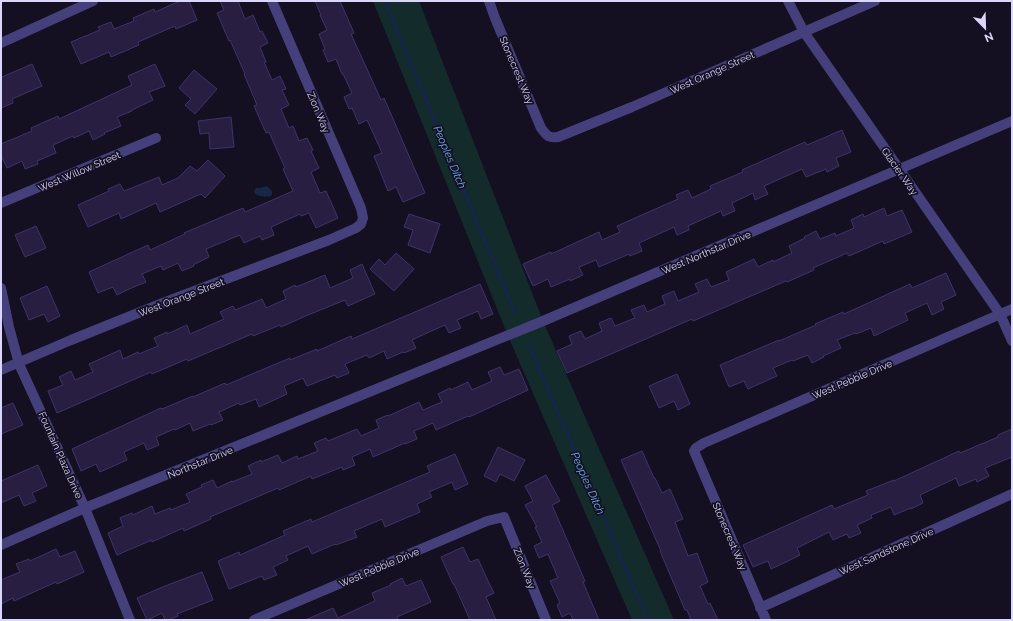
<svg xmlns="http://www.w3.org/2000/svg" width="1013" height="621" font-family="Raleway,sans-serif">
	<rect width="100%" height="100%" fill="#141022"/>
	<path fill="#142b2b" d="M373,1h46l124,320 131,299h-42l-124,-284z"/>
	<path fill="#152647" d="M267,186l5,5v3l-1,2c-4,1 -12,1 -16,-2l-1,-3 2,-3h5z"/>
	<g fill="none" stroke-linecap="round" stroke-linejoin="round">
		<path stroke="#152647" stroke-width="3.5" d="M385,1l130,312
			M529,346l119,274"/>
	</g>
	<path fill="#271e41" stroke="#40336a" d="M180,1h9l8,19 -21,9 -1,-3 -37,16 1,3 -28,12 -2,-5 -28,12 -10,-22 29,-12 -2,-3 13,-5 3,7 20,-8 -1,-3 21,-9 1,3z
		M220,1h18l7,18 8,-4 7,17 2,-1 6,12 -8,4 6,15h-2l8,18 8,-4 6,13 -4,1 7,15 -8,4 8,19 4,-2 6,15 8,-3 6,12 -2,1 8,17 -8,4 9,21 6,-2 12,27 -22,10 -7,-15 -8,3 -1,-2 -29,13 3,8 -12,5 -2,-4 -16,7 -4,-8 -34,14 3,8 -16,8 1,1 -12,5 -4,-8 -15,7 -2,-4 -19,8 4,8 -17,7 -12,6 -4,-8 -15,6 -9,-21 59,-27 2,5 35,-16 -1,-1 59,-25 2,4 48,-21 -10,-22 2,-1 -16,-36 -3,1 -12,-27 3,-1 -13,-31h1l-15,-34 -1,1 -12,-28 7,-3z
		M315,1h25l14,32 -3,1 16,35 14,31 3,-2 41,95 -22,9 -7,-15 -8,4 -14,-35 8,-3 -8,-18 -7,-15 -8,4 -7,-16 -3,1 -5,-12 8,-4 -9,-19h-1l-6,-15 -8,3 -5,-12 2,-1 -6,-15 8,-4 -7,-15h1z
		M32,64l10,22 -30,13 1,4 -12,5v-33l1,2z
		M155,64l10,22 -16,6 4,8 -21,10v1l-15,6 4,9 -17,7 1,1 -12,6 -4,-9 -15,7 -1,-2 -20,9 3,8 -19,8 1,3 -13,5 -3,-8 -15,7 -6,-13v-11l31,-13 -1,-3 27,-12 1,3 73,-34 -4,-9z
		M194,70l23,19 -22,25 -10,-9 6,-6 -12,-11z
		M231,117l3,30 -24,2 -1,-16 -9,1 -2,-13z
		M842,130l9,22 -15,6 3,8 -12,6 -1,-3 -20,8 -4,-8 -38,17 4,8 -13,6 -2,-7 -21,10 3,8 -12,5 -2,-5 -33,15 1,4 -12,5 -3,-8 -35,16 3,8 -12,5 -1,-2 -30,13 -3,-7 -17,7 4,8 -13,6v-2l-19,8 -3,-8 -15,7 -10,-22 28,-12v2l48,-22 3,8 18,-8 -3,-6 61,-27 -2,-4 12,-5 4,8 19,-9 -1,-3 33,-14 -1,-2 63,-28 2,3z
		M208,160l17,16 -20,22 -4,-4 -41,18 -4,-9 -35,16 -2,-6 -31,14 -10,-22 31,-14 -1,-2 12,-5 4,7 35,-14 3,8 16,-7 12,-12 7,5z
		M884,208l3,8 15,-6 10,22 -28,12 -1,-3 -34,15 -2,-3 -34,15 1,2 -27,12 -1,-1 -93,40 -1,-2 -125,54 -10,-22 15,-7 -3,-8 12,-5 4,8 17,-8 -3,-8 12,-5 4,8 20,-8 -4,-8 13,-5 3,7 18,-8 -3,-8 12,-5 4,10 21,-9 -4,-8 12,-5 4,8 18,-7 -3,-8 28,-13 4,8 15,-7v2l19,-9 -3,-7 16,-8 -1,-1 12,-6 4,8 15,-6 1,3 18,-8 -3,-8 12,-6 1,3z
		M409,214l31,10 -10,29 -22,-8 5,-15 -9,-3z
		M36,226l10,22 -21,9 -10,-22z
		M396,253l18,16 -20,22 -24,-22 9,-10 6,6z
		M362,264l13,30 -27,12 -3,-6 -37,15 -27,12 -1,-2 -27,11 -1,-2 -64,27 -1,-2 -35,15 -1,-2 -94,41 -9,-22 15,-6 -4,-8 12,-6 4,9 18,-8 -4,-8 31,-14 3,9 15,-7 1,2 19,-8 -4,-8 13,-6v2l20,-9 3,9 16,-7 18,-8 -4,-7 13,-6 2,4 27,-11 4,9 20,-9 -3,-8 12,-6 1,2 29,-12 5,13 23,-10 -3,-8z
		M946,273l10,22 -15,7 3,7 -12,6 -5,-12 -22,10 3,7 -34,16 -3,-8 -15,6 -1,-1 -18,7 4,8 -18,8 1,1 -12,6 -4,-8 -15,6 -1,-1 -19,8 4,8 -29,13 -4,-8 -15,6 -9,-22 59,-25v1l37,-16 -1,-1 28,-12 1,2 66,-30 2,4z
		M480,284l13,30 -12,5 -3,-8 -21,9 4,8 -12,5 -4,-8 -18,8 -15,7 4,8 -12,5 -1,-1 -16,7 -3,-8 -15,7 -2,-3 -22,9 4,9 -12,5 -2,-3 -28,11 -4,-8 -19,8 3,8 -28,13 -3,-8 -16,6 -1,-2 -20,9 4,8 -12,5 -1,-1 -17,7 -3,-8 -15,7 -1,-1 -18,8 3,8 -12,5 -3,-7 -20,9 3,8 -27,12 -4,-8 -15,7 -9,-22 89,-41 1,1 31,-13v1l32,-14 1,2 64,-27v2l27,-11v2l34,-15 1,3z
		M47,286l13,30 -12,6 -4,-8 -15,6 -9,-22z
		M500,367l4,8 15,-6 9,21 -59,27 -1,-1 -32,14 -3,-7 -19,8 3,8 -12,5v-1l-32,14 -3,-8 -18,8 3,8 -12,5 -1,-3 -30,12 -1,-3 -32,14 -1,-2 -68,29 1,2 -27,12 -1,-3 -31,14v-2l-35,15 -9,-22 15,-7 -3,-8 12,-5 1,2 19,-9 3,8 15,-6 1,2 19,-8 -4,-8 16,-7 -1,-2 12,-5 4,8 15,-7v1l20,-8 -4,-8 13,-6v2l17,-7 4,8 15,-7 1,3 20,-8 -4,-8 12,-5 2,3 29,-12 4,7 18,-8 -3,-8 12,-5v1l31,-14 4,8 19,-8 -4,-8 12,-6 1,2 17,-8 4,8 20,-9 -4,-9z
		M677,374l13,30 -12,6 -4,-9 -15,7 -10,-22z
		M13,403l10,22 -22,9v-26z
		M1012,429v28l-27,11 4,8 -12,6 -1,-3 -17,7 -3,-8 -36,17 3,8 -12,6v-1l-17,7 -3,-8 -20,8 1,3 -15,7 4,8 -12,5 -2,-4 -14,6 -4,-8 -32,16 3,7 -16,8 -13,6 -3,-8 -15,6 -10,-22 89,-40 2,4 34,-14 -2,-4 28,-11v1l65,-30 1,2 38,-16v-2z
		M498,447l27,13 -11,21 -14,-7 -4,8 -12,-6z
		M642,451l12,27h1l7,15 8,-4 13,30 -8,3 13,34 9,-3 11,29 -8,4 8,18 2,-1 8,17h-27l-4,-10h-2l-25,-59h1l-40,-91z
		M455,454l13,30 -13,6 -3,-8 -23,10 3,5 -15,7 3,8 -35,15 -3,-8 -28,12 3,6 -21,8 -1,-1 -23,10 -4,-8 -22,10 2,4 -15,7 4,8 -13,5 -2,-4 -33,13 -11,-28 21,-9 1,3 45,-20 -2,-4 28,-12 1,3 118,-50 -3,-6z
		M38,465l9,21 -15,7 4,8 -12,5 -5,-11 -18,8v-22z
		M546,475l14,26 -8,4 33,76 -2,1 16,38h-26l-3,-7 -8,4 -5,-12 3,-2 -10,-22 8,-3 -10,-24 -9,4 -5,-12 8,-4 -7,-15h2l-12,-22 8,-4 -8,-15z
		M463,547l7,15 8,-3 10,22 6,12 -8,4 10,23h-26l-16,-36h-1l-12,-27z
		M56,549l4,8 15,-6 9,21 -27,12 -1,-2 -42,19 -1,-3 -12,6v-24l19,-8 -4,-8 13,-5 1,2z
		M202,572l11,28 -36,14 1,2 -10,4h-3l-3,-7 -15,7 -10,-22 28,-12z
		M402,578l4,8 15,-6 10,22 -34,15 1,3h-93l28,-12 5,10 37,-17 -3,-8 19,-8 -1,-1z"/>
	<g fill="none" stroke-linecap="round" stroke-linejoin="round">
		<path stroke="#45407c" stroke-width="10" d="M489,1l6,17 46,110c6,8 7,10 17,9l74,-30 243,-106
			M788,1l16,31 196,282 12,27
			M1,43l92,-42
			M1,203l155,-65
			M1,288l8,39 10,37 66,144 45,112
			M1,370l70,-30 92,-37 166,-63 27,-12 5,-4 2,-6 -2,-10 -89,-207
			M1,545l84,-37 458,-187 469,-200
			M760,608l252,-114
			M254,620l233,-99 17,-4 42,103
			M766,620l-72,-169 2,-3 8,-5 308,-134"/>
	</g>
	<g text-anchor="middle" stroke-width="3.5" stroke-linejoin="round" paint-order="stroke">
		<g font-size="10" fill="#dbd6fb" stroke="#141022">
			<text transform="translate(517 70) rotate(67)" y="4">Stonecrest Way</text>
			<text transform="translate(712 72) rotate(-24)" y="4">West Orange Street</text>
			<text transform="translate(319 112) rotate(67)" y="4">Zion Way</text>
			<text transform="translate(79 171) rotate(-23)" y="4">West Willow Street</text>
			<text transform="translate(900 171) rotate(55)" y="4">Glacier Way</text>
			<text transform="translate(706 252) rotate(-23)" y="4">West Northstar Drive</text>
			<text transform="translate(181 297) rotate(-21)" y="4">West Orange Street</text>
			<text transform="translate(852 379) rotate(-23)" y="4">West Pebble Drive</text>
			<text transform="translate(61 455) rotate(66)" y="4">Fountain Plaza Drive</text>
			<text transform="translate(200 462) rotate(-22)" y="4">Northstar Drive</text>
			<text transform="translate(730 536) rotate(67)" y="4">Stonecrest Way</text>
			<text transform="translate(886 551) rotate(-24)" y="4">West Sandstone Drive</text>
			<text transform="translate(379 567) rotate(-23)" y="4">West Pebble Drive</text>
			<text transform="translate(525 568) rotate(68)" y="4">Zion Way</text>
		</g>
		<g font-size="11" font-style="italic" fill="#6eaef0" stroke="#141022">
			<text transform="translate(450 157) rotate(67)" y="4">Peoples Ditch</text>
			<text transform="translate(588 483) rotate(66)" y="4">Peoples Ditch</text>
		</g>
	</g>
	<rect width="1013" height="621" fill="none" stroke="#dbd6fb" stroke-width="4"/>
	<g transform="translate(985 28) rotate(157)" stroke="#141022" stroke-width="3" paint-order="stroke">
	<path d="M0-3L7 15L0 10L-7 15Z" fill="#dbd6fb"/>
	<text y="-6" font-size="11" font-weight="bold" text-anchor="middle" fill="#dbd6fb">N</text>
	</g>
</svg>
